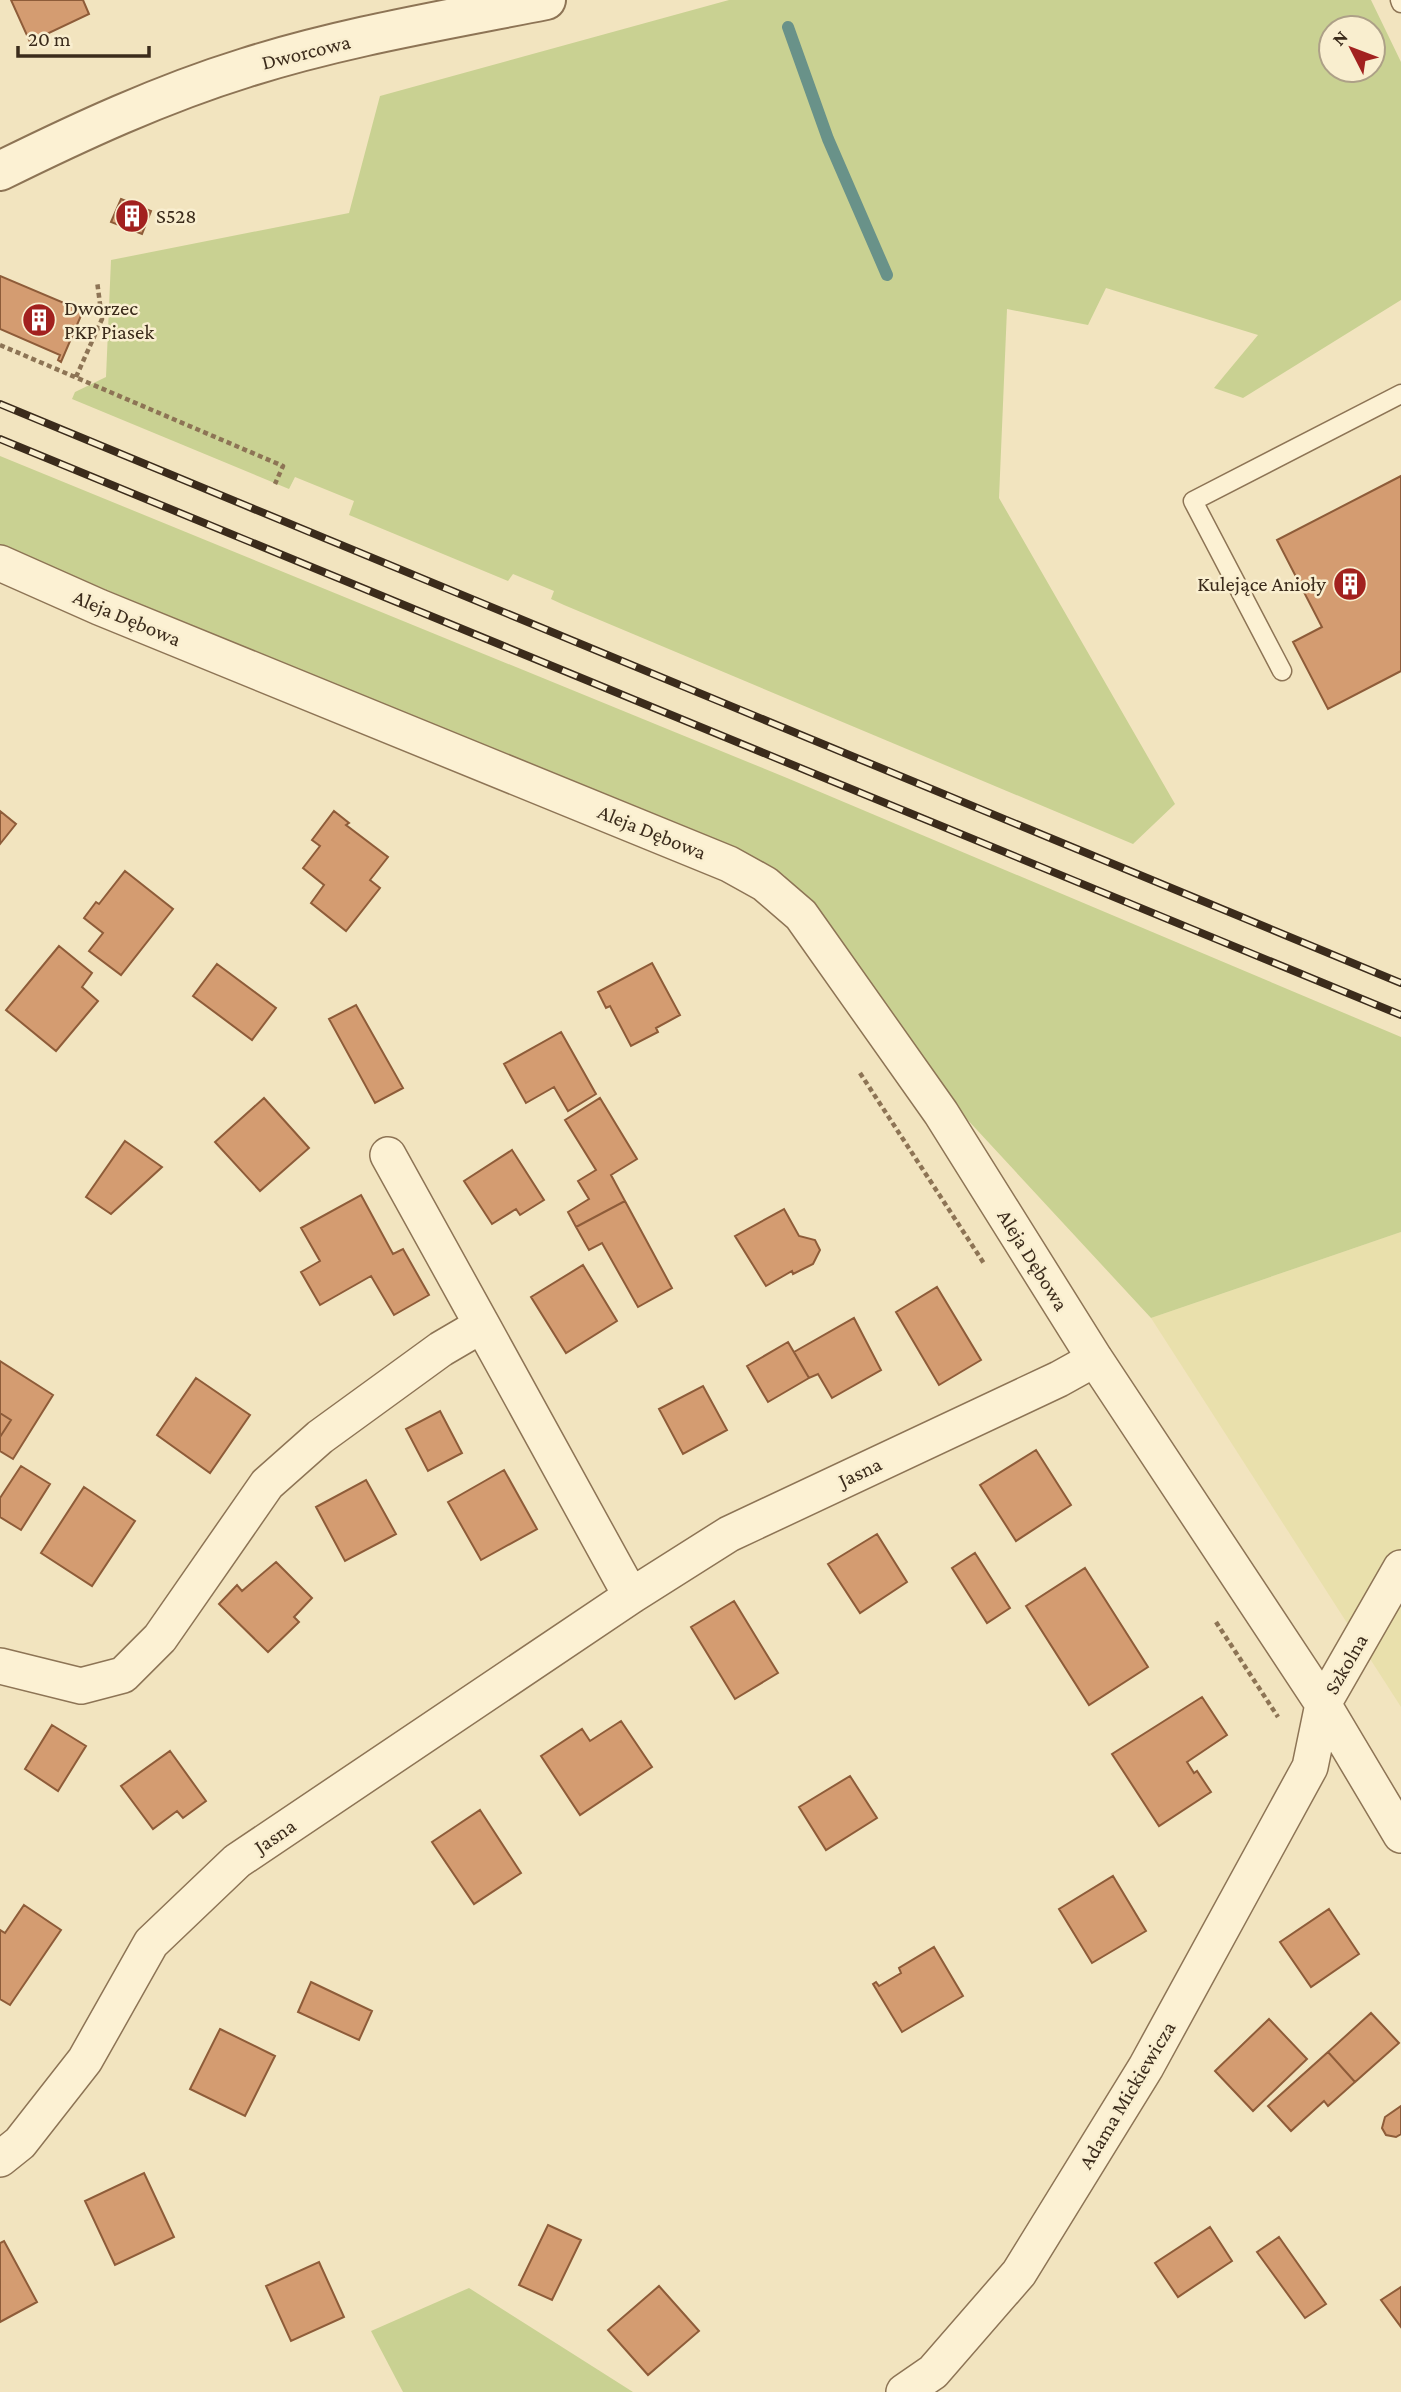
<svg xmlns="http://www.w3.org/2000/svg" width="1401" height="2392" font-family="'Crimson Pro',serif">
	<rect width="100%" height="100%" fill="#f2e4bf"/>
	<path fill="#e9e0ac" d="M1401,1232v475l-250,-389z"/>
	<path fill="#c9d192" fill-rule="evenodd" d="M729,0h642l30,62v238l-158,98 -29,-10 44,-53 -152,-47 -18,37 -81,-16 -8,189 176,306 -42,40 -569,-239 -13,-6 3,-8 -41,-17 -5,7 -159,-66 5,-14 -59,-24 -6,12 -217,-90 3,-7 31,-15 5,-117 238,-47 31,-117zM1331,28h42v42h-42z
		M0,456l787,322 614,259v195l-250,86 -199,-215 -150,-200 -18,-28 -784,-330z
		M469,2288l164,104h-230l-32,-61z"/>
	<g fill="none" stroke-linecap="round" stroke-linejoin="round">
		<path stroke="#699289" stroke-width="12" d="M788,27l40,112 59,136"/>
	</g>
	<path fill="#d49c71" stroke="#8e5c39" stroke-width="2" d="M11,0h72l6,14 -59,28z
		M121,199l30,12 -9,23 -31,-12z
		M0,276l83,35 -22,51 -3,-2 2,-5 -60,-26z
		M1401,476v195l-73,38 -35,-67 29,-15 -45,-87z
		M0,811l16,13 -16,20z
		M334,811l15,12 -3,2 42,32 -18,23 10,8 -34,43 -35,-28 13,-18 -21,-17 17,-22 -8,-6z
		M125,871l48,38 -52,66 -32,-24 14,-18 -19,-15 12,-16 3,2z
		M59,946l33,27 -10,14 16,14 -42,50 -50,-41z
		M652,963l28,52 -24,13 2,4 -27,14 -21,-40 -4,2 -8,-16z
		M217,964l59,44 -24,32 -59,-44z
		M356,1005l47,83 -28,15 -46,-84z
		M561,1032l35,62 -28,17 -14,-24 -28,16 -22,-39z
		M264,1098l45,50 -49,43 -45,-49z
		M600,1098l37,61 -26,16 14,26 -49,26 -8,-15 21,-13 -11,-18 18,-11 -31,-50z
		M125,1141l37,26 -51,47 -25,-17z
		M512,1150l32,50 -24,15 -4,-6 -24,15 -28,-43z
		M361,1195l32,59 10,-5 26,46 -35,20 -23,-39 -51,29 -19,-33 19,-11 -19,-33z
		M625,1201l47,87 -34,19 -36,-64 -13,7 -13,-23z
		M784,1209l15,27 16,4 5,10 -7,14 -20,10 -1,-3 -26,15 -31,-50z
		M583,1265l34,56 -51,32 -35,-56z
		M937,1287l44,73 -42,25 -43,-73z
		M854,1318l27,52 -49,28 -14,-24 -9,4 -15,-26z
		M788,1342l21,36 -41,24 -21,-36z
		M0,1361l53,34 -40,64 -13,-8v-14l11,-17 -11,-7z
		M196,1378l54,37 -40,58 -53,-38z
		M703,1386l24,44 -44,24 -24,-45z
		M440,1411l22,42 -34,18 -22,-42z
		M0,1413l11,7 -11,17z
		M1036,1450l35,55 -55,36 -36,-56z
		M21,1466l29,18 -29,46 -21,-13v-19z
		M504,1470l33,59 -56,31 -33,-58z
		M366,1480l30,54 -51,27 -29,-54z
		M84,1487l51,34 -43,65 -51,-33z
		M877,1534l30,48 -47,31 -32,-49z
		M975,1553l35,55 -23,15 -35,-55z
		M276,1562l36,36 -18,19 5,5 -31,30 -49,-48 18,-19 5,6z
		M1085,1568l63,99 -59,38 -63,-99z
		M734,1601l44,72 -43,26 -44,-72z
		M1202,1697l25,38 -40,27 7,11 3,-2 14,21 -52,34 -47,-72z
		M621,1721l31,46 -72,48 -39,-59 41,-27 8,12z
		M52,1725l34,21 -28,45 -33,-22z
		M170,1751l36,50 -23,17 -6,-7 -24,18 -32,-43z
		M850,1776l27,42 -51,32 -27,-43z
		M480,1810l41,63 -47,31 -42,-62z
		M1113,1876l33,55 -54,32 -33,-54z
		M24,1905l37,25 -51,75 -10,-6v-69l5,3z
		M1329,1909l30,45 -48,33 -31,-45z
		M934,1947l29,49 -61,36 -29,-48 3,-2 3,4 22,-13 -2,-5z
		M311,1982l61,29 -13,29 -61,-28z
		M1371,2013l28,30 -44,39 -27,-30z
		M1269,2019l38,40 -54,52 -38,-40z
		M220,2029l55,27 -30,60 -55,-27z
		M1328,2052l27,30 -27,24 -4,-5 -33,30 -23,-25z
		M1401,2106v28l-5,3 -10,-2 -4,-7 3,-11z
		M144,2173l30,64 -59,28 -30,-64z
		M548,2225l33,15 -29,60 -33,-15z
		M1210,2227l22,34 -54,36 -23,-34z
		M1279,2237l47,67 -21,14 -48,-66z
		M4,2241l33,61 -37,20v-79z
		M319,2262l25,55 -53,24 -25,-55z
		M659,2286l40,45 -51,44 -40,-45z
		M1401,2287v40l-20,-27z"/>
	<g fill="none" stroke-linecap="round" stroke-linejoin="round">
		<g stroke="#8d7455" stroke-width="21">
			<path id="service" d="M1400,0l1,3
				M1282,671l-89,-170 208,-107"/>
		</g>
		<g stroke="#8d7455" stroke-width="38">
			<path id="minor" d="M0,563l99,44 630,257 36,20 36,31 140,198 154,246 228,345 78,131
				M388,1155l94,170
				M0,1666l81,20 42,-11 37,-37 107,-154 53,-47 121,-88 41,-24 149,271
				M0,2159l20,-16 65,-83 66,-117 86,-82 394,-265 98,-62 330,-155 36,-20
				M904,2392l29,-20 86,-99 127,-206 164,-300 13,-63 78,-136"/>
		</g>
		<g stroke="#8d7455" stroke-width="42">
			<path id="tertiary" d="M0,171c79,-39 161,-77 245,-103 97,-31 201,-48 301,-68"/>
		</g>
		<path stroke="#8d7455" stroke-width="4.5" stroke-dasharray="5 3.5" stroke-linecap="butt" d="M0,345l283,121 -8,18
			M76,377l26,-58 -5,-38
			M860,1073l125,192
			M1216,1622l62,95"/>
		<use href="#service" stroke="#fcf1d3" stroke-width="18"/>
		<use href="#minor" stroke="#fcf1d3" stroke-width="35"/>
		<use href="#tertiary" stroke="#fcf1d3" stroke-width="38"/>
		<g stroke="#3b2b1b" stroke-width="8">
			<path id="rail" d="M0,404l1401,579
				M0,439l1401,576"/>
		</g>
		<use href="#rail" stroke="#f9eecf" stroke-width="5" stroke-dasharray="16" stroke-linecap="butt"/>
	</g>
	<defs>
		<g id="building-disc" transform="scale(1.75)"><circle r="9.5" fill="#a2211f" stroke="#f9eecf"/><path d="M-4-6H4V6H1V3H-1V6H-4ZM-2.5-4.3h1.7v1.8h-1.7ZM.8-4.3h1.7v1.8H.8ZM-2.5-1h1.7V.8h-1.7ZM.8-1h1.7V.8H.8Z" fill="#fff"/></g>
	</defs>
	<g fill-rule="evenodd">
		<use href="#building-disc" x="132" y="216"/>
		<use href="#building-disc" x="39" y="320"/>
		<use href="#building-disc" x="1350" y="584"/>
	</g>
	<g text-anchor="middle" stroke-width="5" stroke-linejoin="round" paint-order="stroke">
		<g font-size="21" fill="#3b2b1b" stroke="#f9eecf">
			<text transform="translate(306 52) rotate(-14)" y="7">Dworcowa</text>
			<text transform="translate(127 618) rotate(23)" y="7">Aleja Dębowa</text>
			<text transform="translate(652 832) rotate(22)" y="7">Aleja Dębowa</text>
			<text transform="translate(1033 1260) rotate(58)" y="7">Aleja Dębowa</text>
			<text transform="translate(860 1472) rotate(-25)" y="7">Jasna</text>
			<text transform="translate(1346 1664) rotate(-60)" y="7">Szkolna</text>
			<text transform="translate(275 1836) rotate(-34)" y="7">Jasna</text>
			<text transform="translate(1127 2095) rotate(-59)" y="7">Adama Mickiewicza</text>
		</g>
		<g font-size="21" fill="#3b2b1b" stroke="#f9eecf" text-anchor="start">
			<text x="156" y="223">S528</text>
			<text x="64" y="315">Dworzec<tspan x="64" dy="24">PKP Piasek</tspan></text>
			<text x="1326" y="591" text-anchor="end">Kulejące Anioły</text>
		</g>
	</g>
	<g transform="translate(1352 49) rotate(312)"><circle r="33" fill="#f9eecf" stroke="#ada087" stroke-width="2"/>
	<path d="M0-5L12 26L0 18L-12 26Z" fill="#a2211f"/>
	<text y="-10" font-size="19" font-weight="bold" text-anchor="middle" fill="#3b2b1b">N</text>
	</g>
	<path d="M18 46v10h131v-10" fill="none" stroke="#3b2b1b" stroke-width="3.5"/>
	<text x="28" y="46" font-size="21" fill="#3b2b1b" stroke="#f9eecf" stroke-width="5" paint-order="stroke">20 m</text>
</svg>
